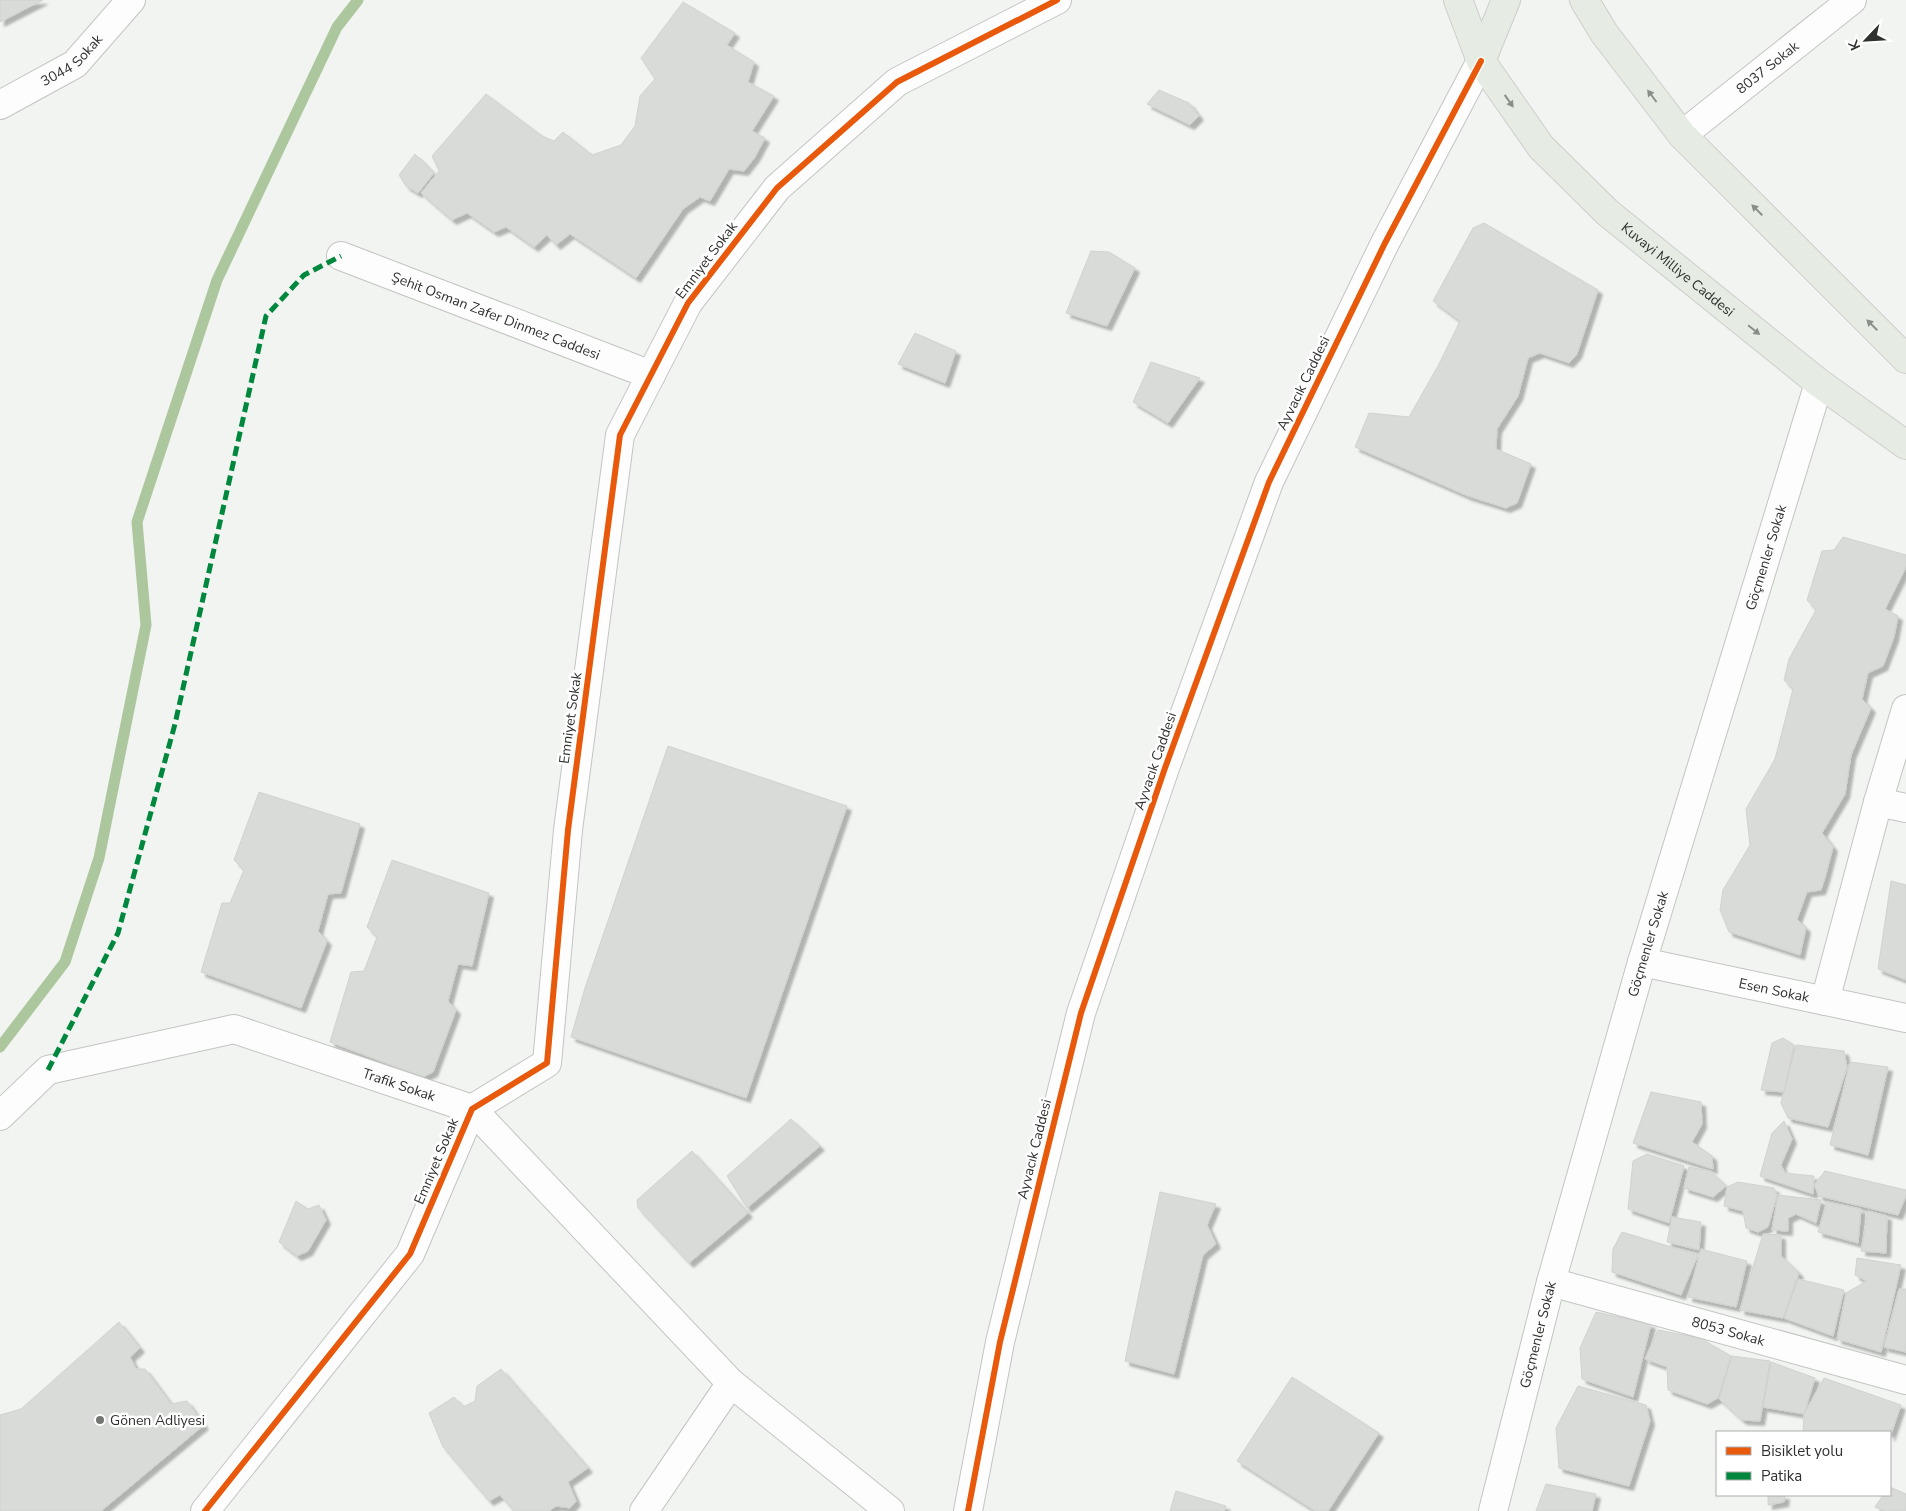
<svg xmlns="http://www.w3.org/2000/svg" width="1906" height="1511" font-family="'Nunito Sans',sans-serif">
	<defs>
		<filter id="shadow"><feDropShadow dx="4.5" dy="4.5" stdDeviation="1" flood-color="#0004"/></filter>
	</defs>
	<rect width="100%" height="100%" fill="#f1f4f0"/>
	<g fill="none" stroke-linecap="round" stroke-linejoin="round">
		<path stroke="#acc69d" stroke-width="11" d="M0,1047l65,-85 34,-104 47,-233 -9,-103 80,-242 120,-253 21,-27"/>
	</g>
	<path fill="#d8dbd8" stroke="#d1d2d0" filter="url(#shadow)" d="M0,0h43l-43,22z
		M683,2l52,31 -8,12 27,17 -6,20 26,14 -22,35 13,7 -10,19 -11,14 -15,-2 -19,32 -10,-4 -17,12 -47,69 -66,-44 -14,11 -9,-10 -13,12 -28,-20 -12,5 -27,-19 -15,7 -31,-27 18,-22 -7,-15 54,-62 56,42 12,5 9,-9 29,23 29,-10 14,-19 5,-30 15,-17 -14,-21z
		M1159,90l30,13 10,13 -9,9 -43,-21z
		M415,154l19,19 -16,20 -12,-7 -7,-11z
		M1484,223l114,67 -21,64 -8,9 -29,-10 -12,5 -10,38 -21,33 -1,20 35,15 -14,39 -11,5 -38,-12 -113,-49 14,-34 40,4 30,-53 21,-43 -27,-20 40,-73z
		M1091,251l18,1 26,16 -28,58 -41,-13z
		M915,333l41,18 -11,32 -47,-19z
		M1151,362l49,16 -32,45 -35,-21z
		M1843,537l63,18v12l-21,42 13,7 -4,21 -11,29 -15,7 -6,26 9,9 -20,47 -6,39 -23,39 11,14 -8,31 -4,12 -14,2 -10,27 9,9 -6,27 -71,-23 -9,-22 3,-20 27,-45 -4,-36 29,-50 18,-70 -9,-9 5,-21 27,-49 -9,-10 15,-49 12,-1z
		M668,746l179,60 -101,292 -175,-61 14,-49z
		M259,792l101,32 -19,69 -13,1 -10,37 9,10 -26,67 -100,-36 21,-69h8l14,-33 -10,-10z
		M392,860l97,33 -17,73 -14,-2 -10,37 8,9 -23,62 -10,5 -93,-35 21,-70 13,-1 13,-34 -10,-10z
		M1891,881l15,4v95l-28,-11z
		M1783,1038l11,7 -10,47 -23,-2 11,-47z
		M1796,1045l48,6 3,16 -19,60 -40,-9 -7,-15z
		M1850,1062l38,5 -20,88 -38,-10z
		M1651,1092l50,10 1,22 -10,18 20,14 1,13 -80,-26z
		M791,1119l29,27 -73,62 -20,-32z
		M1784,1121l8,18 -11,26 4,8 29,3 -1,18 -53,-18 12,-43z
		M692,1151l56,62 -59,50 -51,-55 -1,-8z
		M1647,1154l37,12 -15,57 -41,-14 5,-48z
		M1689,1167l21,4 16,15 -13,11 -29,-9z
		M1825,1171l81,19v6l-8,19 -79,-19 -5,-11z
		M1738,1182l36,6 3,7 -9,32 -10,5 -12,-4 -3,-17 -19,-5 3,-19z
		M1160,1192l56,12 -9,21 9,19 -13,11 -29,119 -49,-13z
		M1778,1195l43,5 -5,23 -20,-9 -8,4v13l-16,-1z
		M296,1201l12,8 11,-4 7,15 -18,31 -11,5 -18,-14z
		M1827,1202l34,7 -3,34 -40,-11z
		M1868,1211l19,5 -1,37 -25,-2z
		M1672,1217l29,5 -2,28 -32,-8z
		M1622,1232l76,23 -17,40 -69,-23 1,-23z
		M1763,1234l18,1v21l18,17 -16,45 -43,-8z
		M1701,1249l46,12 -11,46 -48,-10z
		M1857,1258l44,7 -20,87 -44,-13 9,-46 21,-12 -12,-6z
		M1798,1279l46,11 -11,46 -49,-18z
		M1899,1289h7v63l-22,-5z
		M1596,1312l55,12 -18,73 -51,-18 -2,-31z
		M119,1322l21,26 -10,9 6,12h9l26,35 16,-3 17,24 -103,86h-101v-96l21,-6z
		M1658,1330l42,8 31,18 -13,42 -11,6 -39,-14 -1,-23 -22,-8z
		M1732,1356l38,5 -10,60 -18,-1 -23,-21z
		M1771,1362l44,16 -11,36 -41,-7z
		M501,1369l87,99 -20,14 8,19 -6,7 -14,-2 -7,5h-35l-14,-16 -11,6 -46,-54 -14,-34 25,-16 9,10 12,-6 2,-15z
		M1292,1377l87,56 -51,78h-13l-78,-50z
		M1824,1378l77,27 -11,32v-5h-87l1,-18z
		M1578,1386l68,19 4,16 -21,65 -70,-18 -3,-40z
		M1546,1484l50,10 -4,17h-56z
		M1890,1487l16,7v17h-21l-10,-4 8,-12h7z
		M1176,1491l50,15 -2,5h-54z
		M1768,1495h17l-1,7 -16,3z"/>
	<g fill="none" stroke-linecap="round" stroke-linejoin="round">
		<g stroke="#c3c5c2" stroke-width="30">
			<g id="minor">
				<path id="s1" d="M0,105l75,-41 56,-64"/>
				<path id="s2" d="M1682,135l170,-135"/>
				<path id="s3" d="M341,256l310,119"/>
				<path d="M1878,802l28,-93"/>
				<path id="s4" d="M1642,962l264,56"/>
				<path d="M1825,1001l53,-199 28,6"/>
				<path id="s5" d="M0,1116l48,-46 186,-41 238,80 259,274 159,128"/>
				<path id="s6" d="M1551,1282l355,98"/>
				<path d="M205,1511l205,-257 62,-145 75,-46 21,-233 52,-395 68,-132 89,-115 120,-106 160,-82"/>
				<path d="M644,1511l87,-128"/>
				<path d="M968,1511l32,-169 81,-329 84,-245 104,-286 116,-239 96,-182"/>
				<path id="s7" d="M1493,1511l58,-229 91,-320 177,-579"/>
			</g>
		</g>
		<g stroke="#cdcecc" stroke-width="30">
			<g id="major">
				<path id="s8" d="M1458,0l23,61 60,86 67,66 211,170 87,62"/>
				<path d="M1584,0l20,33 78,102 224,224"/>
				<path d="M1481,61l25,-61"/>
			</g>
		</g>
		<use href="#minor" stroke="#fdfdfd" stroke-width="28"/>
		<use href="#major" stroke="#e6ebe3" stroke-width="28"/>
		<path stroke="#00873e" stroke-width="5" stroke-dasharray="10 5" stroke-linecap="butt" d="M48,1070l70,-137 57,-209 91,-408 38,-41 37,-19"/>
		<g stroke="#fff" stroke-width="9">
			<path id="cycleway" d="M205,1511l205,-257 62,-145 75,-46 21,-233 52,-395 68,-132 89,-115 120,-106 160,-82
				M968,1511l32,-169 81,-329 84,-245 104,-286 116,-239 96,-182"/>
		</g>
		<use href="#cycleway" stroke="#e8590c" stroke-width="6"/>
	</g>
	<defs><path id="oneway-solid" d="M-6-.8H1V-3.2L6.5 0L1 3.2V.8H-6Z" transform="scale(1.25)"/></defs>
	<g fill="#8a8e88">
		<use href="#oneway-solid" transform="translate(1652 96) rotate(-127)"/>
		<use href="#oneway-solid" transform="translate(1509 101) rotate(55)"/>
		<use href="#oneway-solid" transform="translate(1757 210) rotate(-135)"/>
		<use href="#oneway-solid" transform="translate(1872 325) rotate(-135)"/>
		<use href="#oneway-solid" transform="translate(1754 330) rotate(39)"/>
	</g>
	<circle fill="#737572" stroke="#fff" stroke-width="2" cx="100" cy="1420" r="5"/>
	<g text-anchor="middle" stroke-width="5" stroke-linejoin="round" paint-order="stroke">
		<g font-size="14" fill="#2f312e" stroke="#fff">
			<text dy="5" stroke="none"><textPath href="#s1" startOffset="85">3044 Sokak</textPath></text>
			<text dy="5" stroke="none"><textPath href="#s2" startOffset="109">8037 Sokak</textPath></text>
			<text transform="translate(706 260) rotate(-53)" y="5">Emniyet Sokak</text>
			<text dy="5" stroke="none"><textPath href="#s8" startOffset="354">Kuvayi Milliye Caddesi</textPath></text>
			<text dy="5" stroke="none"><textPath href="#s3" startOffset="166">Şehit Osman Zafer Dinmez Caddesi</textPath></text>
			<text transform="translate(1303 383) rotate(-64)" y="5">Ayvacık Caddesi</text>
			<text dy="5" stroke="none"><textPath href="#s7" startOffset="992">Göçmenler Sokak</textPath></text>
			<text transform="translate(570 718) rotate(-82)" y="5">Emniyet Sokak</text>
			<text transform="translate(1155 761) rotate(-71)" y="5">Ayvacık Caddesi</text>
			<text dy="5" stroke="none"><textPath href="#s7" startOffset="588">Göçmenler Sokak</textPath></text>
			<text dy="5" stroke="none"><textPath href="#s4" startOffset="135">Esen Sokak</textPath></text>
			<text dy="5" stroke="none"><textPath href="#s5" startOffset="431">Trafik Sokak</textPath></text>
			<text transform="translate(1034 1149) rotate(-76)" y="5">Ayvacık Caddesi</text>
			<text transform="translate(436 1161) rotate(-67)" y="5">Emniyet Sokak</text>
			<text dy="5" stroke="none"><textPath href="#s6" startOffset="184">8053 Sokak</textPath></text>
			<text dy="5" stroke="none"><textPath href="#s7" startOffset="182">Göçmenler Sokak</textPath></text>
		</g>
		<g font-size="14" fill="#2f312e" stroke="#fff" text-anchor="start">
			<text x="110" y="1425">Gönen Adliyesi</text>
		</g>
	</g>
	<rect x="1716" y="1431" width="175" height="65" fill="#ffffff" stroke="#acadab"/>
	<rect x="1726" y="1447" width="25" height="8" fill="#e8590c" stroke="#acadab"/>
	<text x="1761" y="1456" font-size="15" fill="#2f312e">Bisiklet yolu</text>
	<rect x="1726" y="1472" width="25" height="8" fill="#00873e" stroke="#acadab"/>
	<text x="1761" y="1481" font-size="15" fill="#2f312e">Patika</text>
	<g transform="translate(1866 40) rotate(245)" stroke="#ffffff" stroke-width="4" paint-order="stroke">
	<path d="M0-4L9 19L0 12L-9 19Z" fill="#2f312e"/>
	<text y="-8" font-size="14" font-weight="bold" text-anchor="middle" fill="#2f312e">K</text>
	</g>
</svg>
